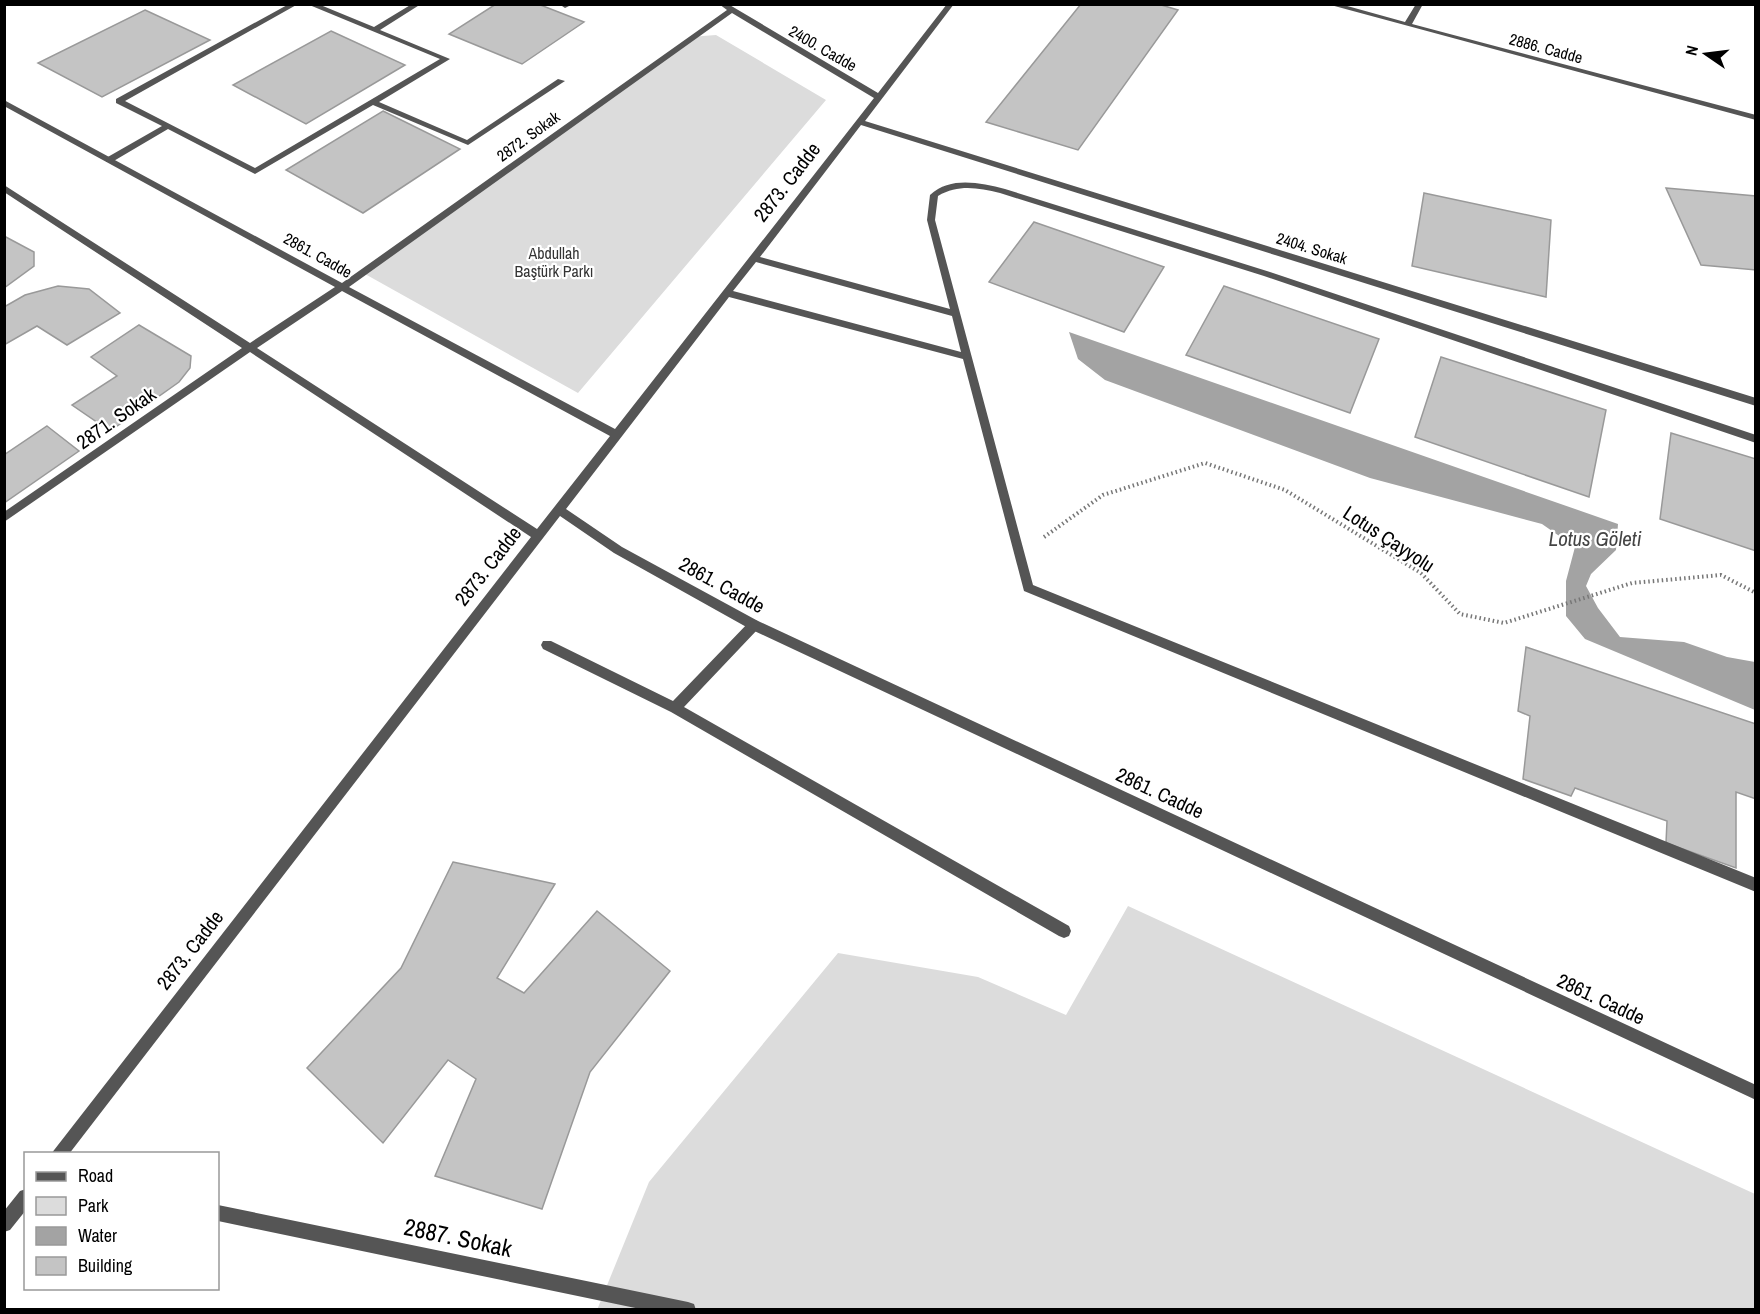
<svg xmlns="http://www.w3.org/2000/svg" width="1760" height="1314" font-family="'Archivo Narrow',sans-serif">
	<rect width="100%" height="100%" fill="#fff"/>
	<path fill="#dcdcdc" d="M716,35l110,65 -248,293 -213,-119 325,-237z
		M1128,906l627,288v115l-1158,1 52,-128 189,-229 140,24 88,38z"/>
	<path fill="#a3a3a3" d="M1069,332l549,192 -2,26 -25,24 -5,12 12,22 22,29 64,5 43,15 28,5v48l-170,-71 -19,-23v-35l9,-34 -33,-23 -172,-46 -265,-98 -27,-21z"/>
	<path fill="#c4c4c4" stroke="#999" stroke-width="1.5" d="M496,4h42l46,18 -62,42 -73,-30z
		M1081,4h77l20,6 -100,140 -92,-28z
		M145,10l65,30 -108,57 -64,-34z
		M331,31l74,34 -99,59 -73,-39z
		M383,111l77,38 -97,64 -77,-43z
		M1666,188l90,8v74l-55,-5z
		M1424,193l127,27 -5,77 -134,-31z
		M1034,222l130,45 -40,65 -135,-50z
		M4,236l30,16v14l-30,22z
		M58,286l31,3 31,24 -53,32 -30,-19 -33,19v-38l21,-12z
		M1224,286l155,53 -29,74 -164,-58z
		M139,325l52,31 -1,12 -11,14 -69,49 -38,-26 45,-29 -26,-19z
		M1441,357l165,53 -17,87 -174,-60z
		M47,426l32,25 -75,52v-48z
		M1671,433l85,26v92l-96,-32z
		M1526,647l230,77v75l-20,-7v76l-70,-25 1,-22 -92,-33 -4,8 -48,-17 7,-63 -12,-5z
		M453,862l102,22 -58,94 27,15 73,-82 73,60 -80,101 -48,137 -107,-33 41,-97 -28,-19 -65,83 -76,-75 94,-100z"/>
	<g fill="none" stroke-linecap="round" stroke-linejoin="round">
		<path stroke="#777" stroke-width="4" stroke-dasharray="1.5 3" stroke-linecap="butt" d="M1044,537l59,-42 102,-32 80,27 136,83 39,41 44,9 128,-40 89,-8 35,18"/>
		<path fill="#555" fill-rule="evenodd" d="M289,4h9l-173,97 130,67 185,-109 -133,-55h11l56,23 38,-23h9l-41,26 70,29 -71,43 88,38 91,-61 7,2 -97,64 -95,-40 -118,69 -87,-45 -56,33h-6v-4l56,-32 -46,-23v-4z
			M559,4h9l1,2 -4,2z
			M754,620l4,1 2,4 -2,4 -74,78 385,219 2,5 -2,5 -5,2 -5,-2 -388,-224 -128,-63 -2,-4 2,-4h8l122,60 77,-80z"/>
		<path fill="#555" fill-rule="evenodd" d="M719,4h9l150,89 69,-89h7l-89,117 891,277v8l-895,-281 -101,132 190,52 -23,-89 3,-25c21,-19 50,-12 75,-6l265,83 486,163v8l-492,-167 -264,-83c-22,-5 -41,-9 -62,3l-3,24 98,365 723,293v14l-732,-301 -61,-232 -234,-62 -163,212 56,38 136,74 998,464v15l-1006,-471 -136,-76 -54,-37 -491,638h-18l480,-617 -281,-185 -246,170v-10l238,-164 -238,-156v-7l246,158 85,-56 -331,-181v-6l338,183 385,-273zM732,13l142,85 -259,331 -266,-142zM756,262l196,54 9,36 -228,-61zM342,291l268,145 -73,93 -280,-181z
			M1327,4h13l65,18 11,-18h7l-11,20 344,91v5z
			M26,1189v21l-16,20 -6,2v-21l16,-20z
			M218,1205l470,97 6,2 2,6h-51l-427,-89z"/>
	</g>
	<g text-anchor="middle" stroke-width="4.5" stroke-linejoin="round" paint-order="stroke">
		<g font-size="16" fill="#000" stroke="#fff">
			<text transform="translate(823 48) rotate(30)" y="6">2400. Cadde</text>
			<text transform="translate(1546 48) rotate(15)" y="6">2886. Cadde</text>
			<text transform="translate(528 136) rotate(-36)" y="6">2872. Sokak</text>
			<text transform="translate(1312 248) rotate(17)" y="6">2404. Sokak</text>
			<text transform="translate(318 255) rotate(29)" y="6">2861. Cadde</text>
		</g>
		<g font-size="16" fill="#333" stroke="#fff">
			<text x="554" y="259">Abdullah<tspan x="554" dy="18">Baştürk Parkı</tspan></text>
		</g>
		<g font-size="20" fill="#000" stroke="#fff">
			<text transform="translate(787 182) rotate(-52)" y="7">2873. Cadde</text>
			<text transform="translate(116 418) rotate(-35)" y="7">2871. Sokak</text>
			<text transform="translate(1389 539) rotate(33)" y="7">Lotus Çayyolu</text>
			<text transform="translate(488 566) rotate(-52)" y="7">2873. Cadde</text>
			<text transform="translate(722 585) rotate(29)" y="7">2861. Cadde</text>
			<text transform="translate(1160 793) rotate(25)" y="7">2861. Cadde</text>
			<text transform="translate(190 950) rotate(-52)" y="7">2873. Cadde</text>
			<text transform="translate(1601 999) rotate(25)" y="7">2861. Cadde</text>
		</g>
		<g font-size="21" font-style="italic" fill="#444" stroke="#fff">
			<text x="1595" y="546">Lotus Göleti</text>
		</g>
		<g font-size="24" fill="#000" stroke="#fff">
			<text transform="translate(458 1238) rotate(12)" y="8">2887. Sokak</text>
		</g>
	</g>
	<rect width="1760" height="1314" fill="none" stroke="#000000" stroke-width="12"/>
	<rect x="24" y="1152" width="195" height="138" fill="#ffffff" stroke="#999999" stroke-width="1.5"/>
	<rect x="36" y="1172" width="30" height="9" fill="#555555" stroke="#999999" stroke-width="1.5"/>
	<text x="78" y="1182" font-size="18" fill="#000000">Road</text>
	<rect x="36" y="1197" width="30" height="18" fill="#dcdcdc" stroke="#999999" stroke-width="1.5"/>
	<text x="78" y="1212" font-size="18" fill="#000000">Park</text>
	<rect x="36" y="1227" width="30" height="18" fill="#a3a3a3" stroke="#999999" stroke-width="1.5"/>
	<text x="78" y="1242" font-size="18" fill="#000000">Water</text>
	<rect x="36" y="1257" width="30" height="18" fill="#c4c4c4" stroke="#999999" stroke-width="1.5"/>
	<text x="78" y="1272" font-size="18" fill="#000000">Building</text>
	<g transform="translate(1706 54) rotate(284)" stroke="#ffffff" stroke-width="4.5" paint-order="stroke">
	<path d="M0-4.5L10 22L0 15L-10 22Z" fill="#000000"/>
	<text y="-9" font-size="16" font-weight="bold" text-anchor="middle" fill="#000000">N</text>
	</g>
</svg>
